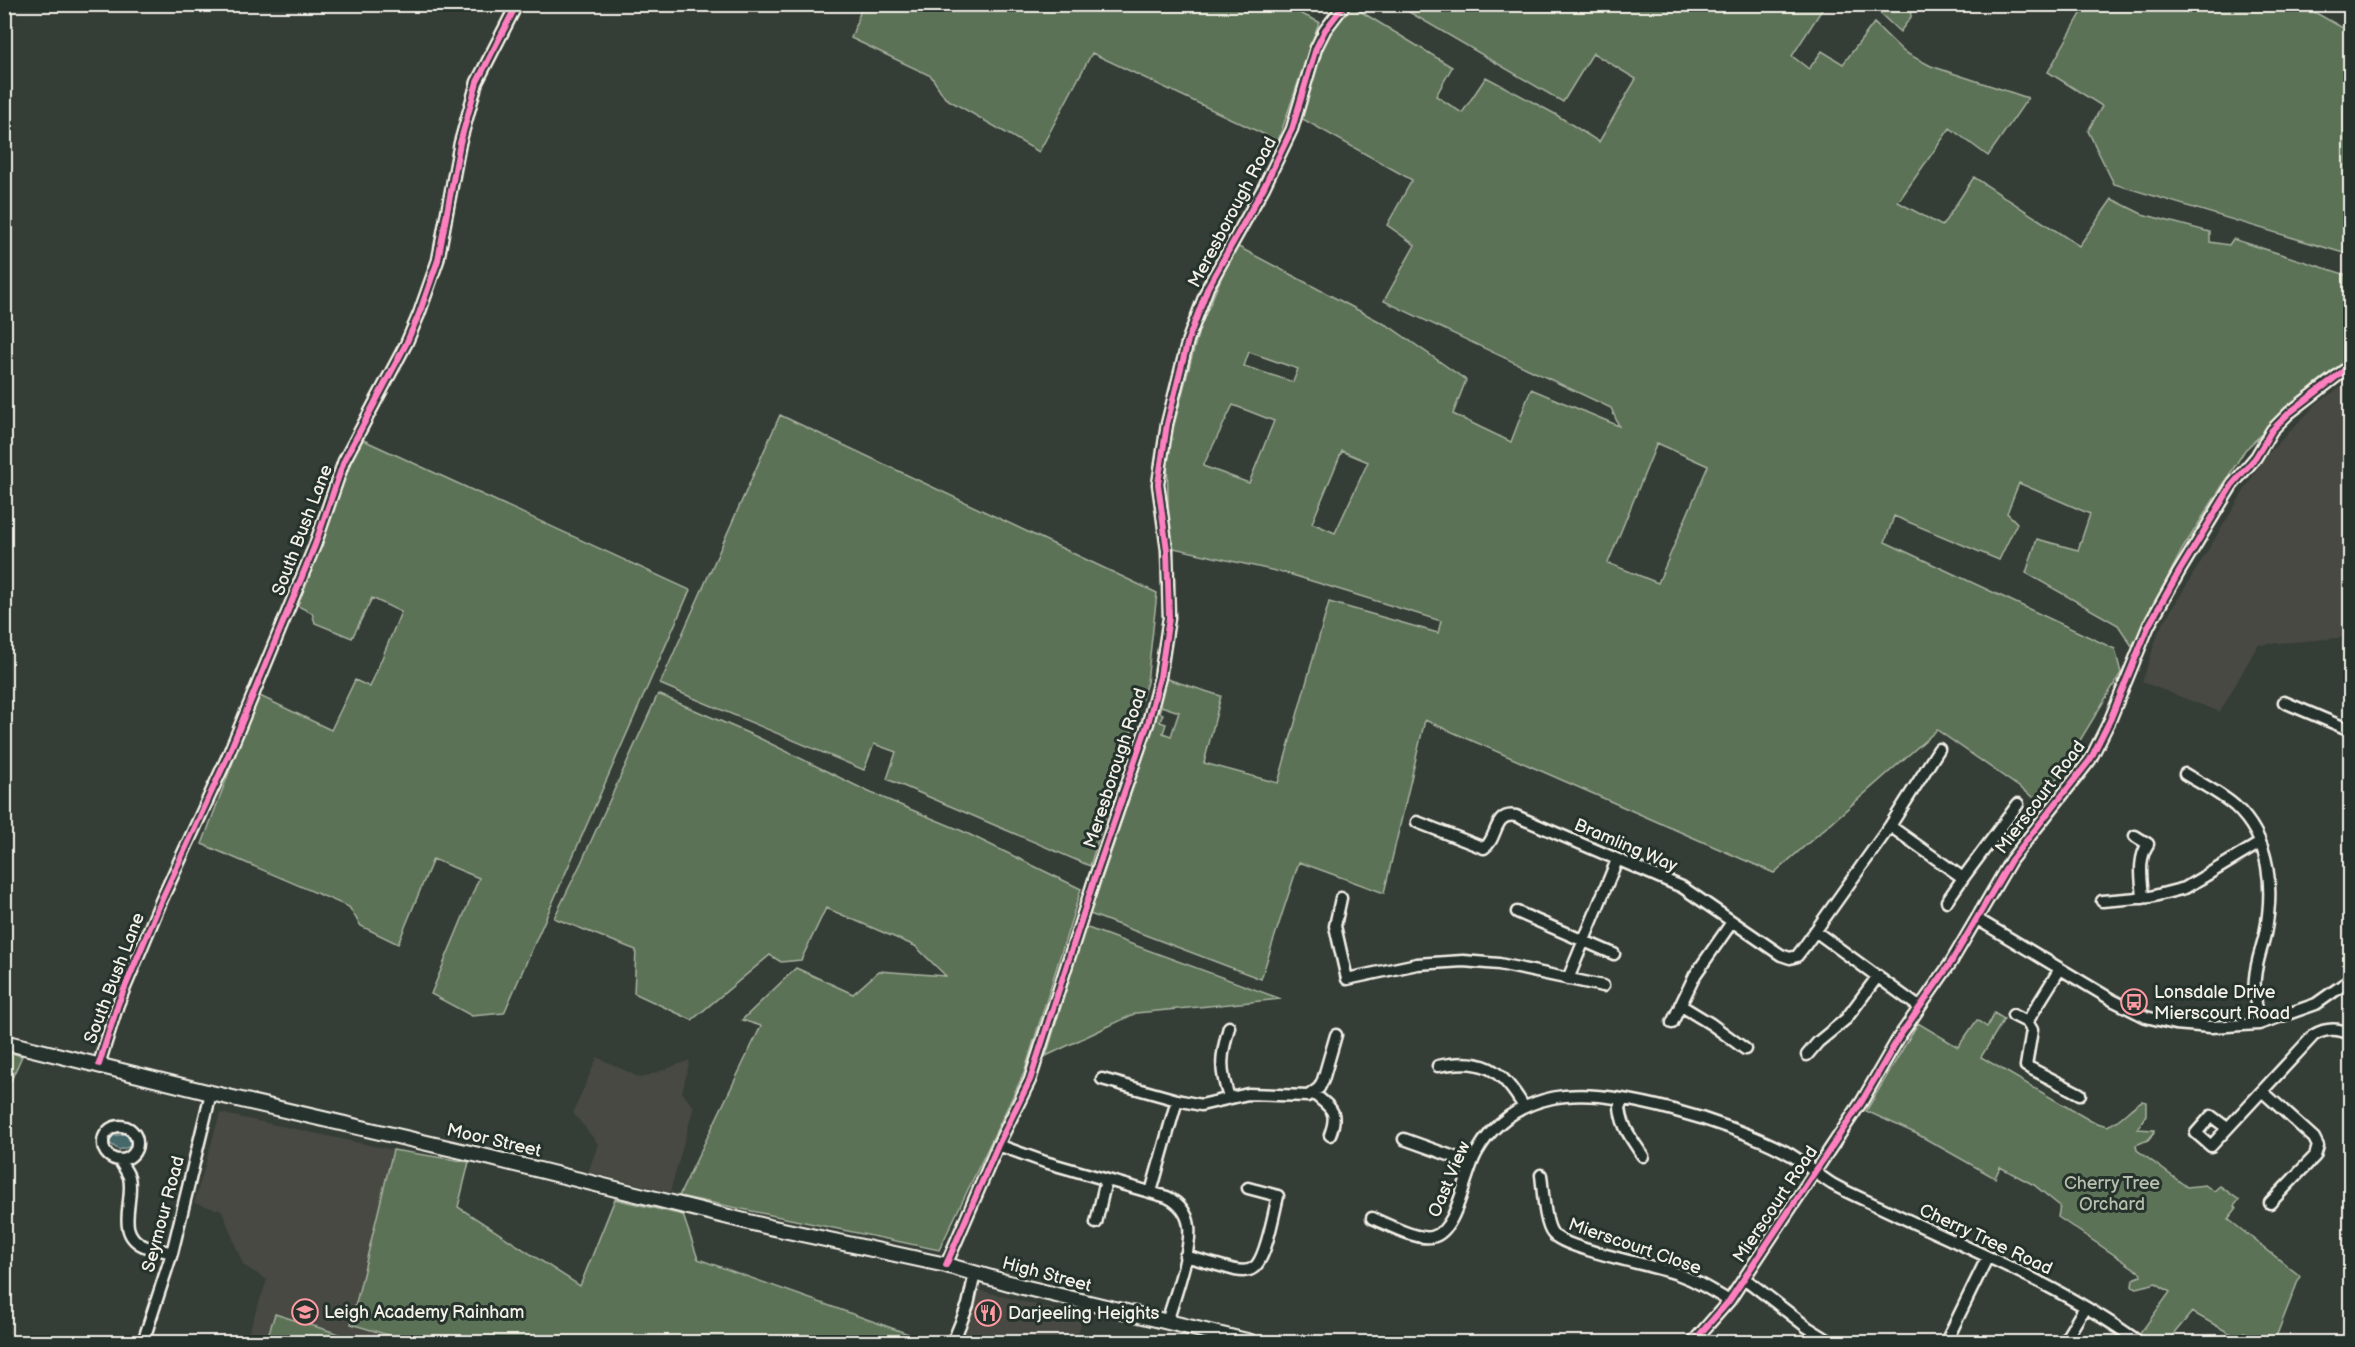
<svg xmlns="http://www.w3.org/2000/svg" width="2355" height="1347" font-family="'Balsamiq Sans',sans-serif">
	<rect width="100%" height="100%" fill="#353d37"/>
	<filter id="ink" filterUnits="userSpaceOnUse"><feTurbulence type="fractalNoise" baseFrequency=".0167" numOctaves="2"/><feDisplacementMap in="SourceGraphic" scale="12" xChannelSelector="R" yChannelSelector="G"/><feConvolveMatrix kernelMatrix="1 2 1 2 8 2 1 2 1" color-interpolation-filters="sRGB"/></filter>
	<g filter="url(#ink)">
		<path fill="#464842" d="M2350,381v256l-92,8 -38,67 -78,-30 17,-52 105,-172 53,-55z
			M597,1057l44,21 49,-18 -8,33 12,14 -24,85 -82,-20 10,-28 -25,-31z
			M220,1113l173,37 -42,174 54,18h-160l22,-62 -24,-15 -21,-54 -28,-8z
			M979,1290l104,27 -7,25h-120z"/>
		<path fill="#5b7257" stroke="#a8b2a0" stroke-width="1.5" fill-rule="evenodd" d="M863,4h417l39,18 -41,119 -186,-88 -53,99 -94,-54 -14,-22 -80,-38z
			M1350,5l102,62 -16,29 26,17 24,-36 69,37 44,28 37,-63 -43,-26 -30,49 -166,-97h428l-33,51 17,13 13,-18 21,13 31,-41 30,29 27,14 97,32 -40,58 -38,-28 -52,74 44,24 32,-49 105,69 33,-47 30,15 68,18v10l19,3 4,-6 117,37v82l-35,26 -70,66 -62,98 -51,98 -14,-21 -92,-52 11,-34 41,11 12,-36 -71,-31 -12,30 10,10 -18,37 -105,-44 -9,26 230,107 6,24 -79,130 -105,-73 -163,143 -349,-153 -41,173 -85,-31 -38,117 -171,-65 57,-168 17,-68 57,18 -17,67 74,20 51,-181 109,31 3,-12 -152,-47 -120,-27 -2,-96 32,-121 36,-85 155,82 76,53 -13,34 58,28 20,-53 88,37 -8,-18 -227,-107 31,-56 -28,-20 25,-45 -113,-63 27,-82zM1249,352l49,17 -5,13 -49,-16zM1233,405l41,16 -25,62 -46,-17zM1657,443l51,23 -50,117 -50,-20zM1342,451l26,11 -33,71 -23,-10zM1161,706l18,6 -8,24 -8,-3 3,-9 -6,-2 3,-8 -4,-2z
			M1871,5h39l1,12 -11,15z
			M2086,5h216l48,27v223l-236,-71 -26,-53 14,-25 -54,-34z
			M780,415l377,178 -10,89 -57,184 -203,-87 9,-27 -22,-8 -10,26 -204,-86z
			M359,438l331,152 -186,423 -32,3 -41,-22 48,-116 -46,-19 -35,85 -37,-18 -12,-19 -147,-63 56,-149 73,35 24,-50 15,7 31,-75 -29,-14 -20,40 -37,-15 -3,-10 -20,-10z
			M658,694l99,43 112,55 91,38 121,59 -57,184 -85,177 -260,-54 82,-170 -19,-6 54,-52 57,26 26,-23 67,5 -31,-30 -89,-38 -25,52 -20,2 -11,-7 -78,65 -58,-27 2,-43 -82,-32 27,-55z
			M1085,927l196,72 -145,14 -90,43z
			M1994,1013l10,6 -23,38 110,64 16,5c14,-5 22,-18 35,-25l4,1v13l-9,14 17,1v3l-6,7 -12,5 1,5 50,37 18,-2 9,6 6,-5 19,14 -5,6 2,3 -8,10 72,57 -26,66h-9l-21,-10 -6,6 -46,-26 -25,30h-19l-9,-7 31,-43 -14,-9 -19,5 -5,-2 1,-7 8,-3v-3l-83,-56 2,-11 -26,-21 -34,-18 -5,11 -78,-44 -51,-23 52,-88 40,24 19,-27 10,7z
			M5,1051l17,5 -17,38 -1,-43z
			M393,1150l76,12 -11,45 122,79 35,-87 68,16 15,44 233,83h-520l-60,-18z
			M275,1314l90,28h-99z"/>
		<path fill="#44676a" stroke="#8a9e9c" stroke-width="1.5" d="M124,1134l5,1 4,4 -1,7 -13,4 -11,-8 5,-6z"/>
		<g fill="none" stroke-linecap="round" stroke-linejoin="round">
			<g stroke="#f4f1e8" stroke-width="15">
				<path id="minor" d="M2284,702l66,28
					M2185,774c17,10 35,19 50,32 36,33 39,83 30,128 -3,14 -9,29 -10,44 -2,15 2,31 4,46
					M1417,822l67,26c14,-9 9,-36 32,-32l166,71 99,68 9,3 7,-2 7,-9 86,-121 49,-77
					M1890,826l73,52 55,-74
					M2135,836l13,8c-11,16 -6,36 -5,54
					M1341,898l-6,28 12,53 70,-15 46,-3 36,3 104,22
					M1947,901l16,-23
					M2102,901l48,-4 35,-9 75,-45
					M1517,912l97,42
					M1977,919l137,82 32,16 29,7 36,3 48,-3 57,-20 34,-24
					M1815,931l104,76
					M1568,979l49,-119
					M1680,1005l31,19 34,25
					M2013,1015l14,7 5,8 -6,36 54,28
					M2027,1022l33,-53
					M1672,1023l23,-48 37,-53
					M1807,1055l11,-13 28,-23 32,-43
					M99,1064l19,-60 44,-105 65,-141 88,-213 29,-84 62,-117 13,-30 19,-54 22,-117 17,-61 40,-78
					M1438,1066c45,-9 63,2 86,41
					M1102,1079l75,21
					M2262,1091l52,47 4,8 -3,10 -45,47
					M1314,1094c17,14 25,17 16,41
					M1229,1097c-10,-28 -8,-42 0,-70
					M1620,1100c-1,23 10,37 23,56
					M103 1143a17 17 0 1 1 34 0a17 17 0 1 1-34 0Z
					M2227,1128l-16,-12 -15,17 15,13 103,-111c12,-7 24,-7 36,-1
					M1404,1139l67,24
					M998,1145l47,17 122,35c12,6 20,15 22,29 3,23 -15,73 -22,96
					M120,1161c3,5 7,11 9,16 6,23 -15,56 15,69 9,3 19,4 28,7
					M1541,1175c2,14 3,49 12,59 14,16 101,31 127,41 17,6 33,16 49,26
					M1151,1192l26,-92 24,5 47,-11 60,2 11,-8 4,-8 13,-45
					M1372,1218c15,6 44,22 60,19 26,-5 32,-64 45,-85 16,-29 43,-47 75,-54 59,-13 178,25 232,53 18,9 32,23 48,33 16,9 33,16 50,24 86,41 179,77 257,134
					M1096,1223l10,-43
					M1185,1256l50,14c6,1 13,2 18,-2 13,-7 21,-57 25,-72l-30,-8
					M946,1265l52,-120 32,-65 64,-200 54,-157 12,-46 9,-59 -2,-68 -9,-66 9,-60 21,-84 20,-53 56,-100 28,-58 24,-81 9,-18 20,-26
					M1744,1278l63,49 24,15
					M143,1342l29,-89 39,-160
					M953,1342l15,-37 7,-32
					M1693,1342l36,-41 107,-161 26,-39 37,-64 51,-73 61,-104 79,-100 20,-40 39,-95 30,-53 53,-87 24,-28 16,-27 17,-17 61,-47
					M1946,1342l41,-84
					M2064,1342l21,-35"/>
			</g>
			<g stroke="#f4f1e8" stroke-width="18">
				<path id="major" d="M4,1042l207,51 272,63 286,71 177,38 77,22 228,55"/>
			</g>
			<use href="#minor" stroke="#26332d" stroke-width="10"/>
			<use href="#major" stroke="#26332d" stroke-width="14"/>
			<g stroke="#26332d" stroke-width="10">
				<path id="cycleway" d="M99,1064l19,-60 44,-105 65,-141 88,-213 29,-84 62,-117 13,-30 19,-54 22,-117 17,-61 40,-78
					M946,1265l52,-120 32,-65 64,-200 54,-157 12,-46 9,-59 -2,-68 -9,-66 9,-60 21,-84 20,-53 56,-100 28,-58 24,-81 9,-18 20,-26
					M1693,1342l36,-41 107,-161 26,-39 37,-64 51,-73 61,-104 79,-100 20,-40 39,-95 30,-53 53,-87 24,-28 16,-27 17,-17 61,-47"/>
			</g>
			<use href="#cycleway" stroke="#ff80c0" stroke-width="6"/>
		</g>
	</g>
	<defs>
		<g id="bus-ring" transform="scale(1.35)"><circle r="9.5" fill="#26332d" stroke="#ff9aa2" stroke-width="1.5"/><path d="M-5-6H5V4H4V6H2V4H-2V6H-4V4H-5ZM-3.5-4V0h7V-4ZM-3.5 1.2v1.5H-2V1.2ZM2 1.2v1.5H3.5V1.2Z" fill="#ff9aa2"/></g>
		<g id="school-ring" transform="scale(1.35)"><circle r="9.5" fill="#26332d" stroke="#ff9aa2" stroke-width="1.5"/><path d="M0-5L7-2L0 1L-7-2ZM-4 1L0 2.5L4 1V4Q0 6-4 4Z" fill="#ff9aa2"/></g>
		<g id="restaurant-ring" transform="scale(1.35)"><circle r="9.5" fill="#26332d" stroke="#ff9aa2" stroke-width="1.5"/><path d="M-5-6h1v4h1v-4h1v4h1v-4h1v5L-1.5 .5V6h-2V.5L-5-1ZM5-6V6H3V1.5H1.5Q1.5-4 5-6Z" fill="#ff9aa2"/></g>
	</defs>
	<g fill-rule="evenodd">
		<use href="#bus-ring" x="2134" y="1002"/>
		<use href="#school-ring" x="305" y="1312"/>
		<use href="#restaurant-ring" x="988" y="1313"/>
	</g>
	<g text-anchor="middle" stroke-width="6" stroke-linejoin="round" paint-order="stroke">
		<g font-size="18" fill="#f4f1e8" stroke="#26332d">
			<text transform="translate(1232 212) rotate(-62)" y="6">Meresborough Road</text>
			<text transform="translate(302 530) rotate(-69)" y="6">South Bush Lane</text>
			<text transform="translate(1115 768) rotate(-72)" y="6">Meresborough Road</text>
			<text transform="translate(2040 797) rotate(-53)" y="6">Mierscourt Road</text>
			<text transform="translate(1626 845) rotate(23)" y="6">Bramling Way</text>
			<text transform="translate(114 978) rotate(-69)" y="6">South Bush Lane</text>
			<text transform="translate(494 1140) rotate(13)" y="6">Moor Street</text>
			<text transform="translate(1449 1179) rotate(-67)" y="6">Oast View</text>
			<text transform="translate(1775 1204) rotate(-56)" y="6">Mierscourt Road</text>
			<text transform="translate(163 1214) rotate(-75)" y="6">Seymour Road</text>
			<text transform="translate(1986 1239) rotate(25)" y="6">Cherry Tree Road</text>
			<text transform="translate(1635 1246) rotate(19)" y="6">Mierscourt Close</text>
			<text transform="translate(1047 1274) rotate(15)" y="6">High Street</text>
		</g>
		<g font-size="18" fill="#f4f1e8" stroke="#26332d" text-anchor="start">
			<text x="2154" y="998">Lonsdale Drive<tspan x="2154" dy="21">Mierscourt Road</tspan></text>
			<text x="324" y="1318">Leigh Academy Rainham</text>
			<text x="1008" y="1319">Darjeeling Heights</text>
		</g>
		<g font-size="18" fill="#b7beae" stroke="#26332d">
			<text x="2112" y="1189">Cherry Tree<tspan x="2112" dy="21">Orchard</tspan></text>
		</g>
	</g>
	<rect width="2355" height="1347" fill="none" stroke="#26332d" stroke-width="24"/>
	<rect x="12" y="12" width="2331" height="1323" fill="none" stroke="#f4f1e8" stroke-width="2" filter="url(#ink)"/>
</svg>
